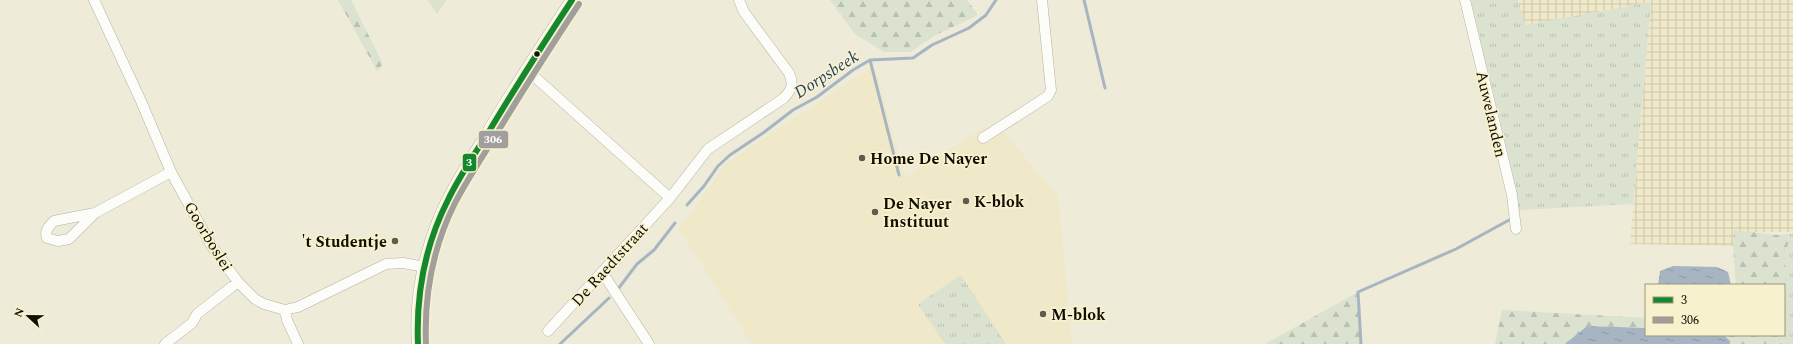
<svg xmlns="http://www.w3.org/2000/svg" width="1793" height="344" font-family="Spectral,serif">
	<defs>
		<pattern id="industrial-grid" width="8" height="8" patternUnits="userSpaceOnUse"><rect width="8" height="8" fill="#efe9c9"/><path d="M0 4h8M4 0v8" fill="none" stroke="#ccc7ab"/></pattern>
		<pattern id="grass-tufts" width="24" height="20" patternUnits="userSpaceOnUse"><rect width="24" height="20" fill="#dbe2d0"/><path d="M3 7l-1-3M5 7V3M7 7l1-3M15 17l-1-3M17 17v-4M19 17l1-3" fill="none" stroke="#bbc1b1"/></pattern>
		<pattern id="forest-firs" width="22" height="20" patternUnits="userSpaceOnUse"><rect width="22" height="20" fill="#dbe2d0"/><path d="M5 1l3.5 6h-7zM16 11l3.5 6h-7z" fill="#bbc1b1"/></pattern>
		<pattern id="water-ripples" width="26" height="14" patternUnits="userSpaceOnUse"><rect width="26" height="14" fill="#a7b4c1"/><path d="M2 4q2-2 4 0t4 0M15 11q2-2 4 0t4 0" fill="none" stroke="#8f9aa4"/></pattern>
	</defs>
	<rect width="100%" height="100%" fill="#eeebd8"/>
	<path fill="url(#industrial-grid)" d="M1518,0h275v232h-44l-15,-1 -1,15 -103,-2 21,-242 -127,24z"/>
	<path fill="#efe9c9" d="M874,65l31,112 80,-50 20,7 53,62 14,148h-320l-73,-115 47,-65z"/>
	<path fill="url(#grass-tufts)" d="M1471,0h47l7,25 126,-23 -18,202 -114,6 -4,-27z
		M1789,234h4v110h-17l1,-9h7l-1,-50z
		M961,275l45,69h-61l-27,-40z"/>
	<path fill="url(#forest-firs)" d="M338,0h13l32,64 -6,7z
		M428,0h18l-9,14z
		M830,0h137l11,15 -42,20 -26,17h-26l-29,-18z
		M1734,230l42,5 13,-1 -6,51h-47l-3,-39z
		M1358,292l3,52h-96z
		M1502,310l144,8v10l-59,-2 -22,18h-70z
		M1724,335h53l-1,9h-46v-3z"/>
	<path fill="url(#water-ripples)" d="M1673,266l44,1 11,5 3,13h-73l2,-14z
		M1587,326l59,2v7h78l6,6v3h-165z"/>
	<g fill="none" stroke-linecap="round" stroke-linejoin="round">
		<path stroke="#a7b4c1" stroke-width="3" d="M1084,0l21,88
			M870,60l29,115
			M687,205l17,-19 14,-20 12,-11 33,-22 30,-23 24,-13 36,-27 17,-10 43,-2 19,-13 37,-17 17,-13 10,-15
			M618,289l19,-25 17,-14 21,-27
			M560,344l49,-46
			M1361,344l-3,-52 98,-43 55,-30"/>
		<g stroke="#b5b2a4" stroke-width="11">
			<path id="minor" d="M94,0l47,101 30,71 40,73 27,37 17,17 9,5 21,6 13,-3 88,-43 17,-1 22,4
				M1465,0l47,195 4,34
				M527,70l143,128
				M983,138l65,-42 3,-6 -9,-90
				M95,213l-41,8c-5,5 -10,10 -7,17l11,3 11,-2 26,-26 76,-41
				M602,272l47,72
				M285,310l2,10 11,24
				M548,331l122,-133 38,-49 76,-51c8,-9 10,-13 5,-25l-45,-61 -5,-12
				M165,344l27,-21 5,-9 41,-32"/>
		</g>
		<g stroke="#b5b2a4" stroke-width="13">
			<path id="tertiary" d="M418,344c-3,-41 5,-84 20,-122 12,-31 32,-60 49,-88 27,-46 56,-90 85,-134"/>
		</g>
		<use href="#minor" stroke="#fcfcf9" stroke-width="10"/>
		<use href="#tertiary" stroke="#fcfcf9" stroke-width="12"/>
		<g stroke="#f8f1ce" stroke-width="9">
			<path id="bus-1" d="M418,344c-2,-50 7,-99 30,-144 11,-23 26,-45 40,-67 27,-45 55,-89 84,-133"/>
		</g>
		<g stroke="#f8f1ce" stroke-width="9">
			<path id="bus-2" d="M426,344c-2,-49 7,-97 29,-141 12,-23 26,-44 39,-65 27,-45 56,-90 85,-134"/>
		</g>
		<use href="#bus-1" stroke="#15882e" stroke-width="6"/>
		<use href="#bus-2" stroke="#a09f9b" stroke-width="6"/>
	</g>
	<circle fill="#110f04" stroke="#f8f1ce" stroke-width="1.5" cx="537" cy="54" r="3.5"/>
	<g fill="#5e5c4e" stroke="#f8f1ce" stroke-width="1.5">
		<circle cx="862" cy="158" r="4"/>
		<circle cx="966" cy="201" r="4"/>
		<circle cx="875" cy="212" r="4"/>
		<circle cx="395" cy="241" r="4"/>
		<circle cx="1043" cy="314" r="4"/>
	</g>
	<g text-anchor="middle" stroke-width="3.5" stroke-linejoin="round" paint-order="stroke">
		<g font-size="16" fill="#110f04" stroke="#f8f1ce">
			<text transform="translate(1492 114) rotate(77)" y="6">Auwelanden</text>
			<text transform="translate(209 236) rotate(59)" y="6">Goorboslei</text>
			<text transform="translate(609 264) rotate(-48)" y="6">De Raedtstraat</text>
		</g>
		<g font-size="16" font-weight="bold" fill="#110f04" stroke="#f8f1ce" text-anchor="start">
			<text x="870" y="164">Home De Nayer</text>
			<text x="974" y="207">K-blok</text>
			<text x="883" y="209">De Nayer<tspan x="883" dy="18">Instituut</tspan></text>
			<text x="387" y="247" text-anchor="end">'t Studentje</text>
			<text x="1051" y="320">M-blok</text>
		</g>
		<g font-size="17" font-style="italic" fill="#214166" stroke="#f8f1ce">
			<text transform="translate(826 74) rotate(-33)" y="6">Dorpsbeek</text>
		</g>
	</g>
	<g stroke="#f8f1ce" stroke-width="1.5">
		<rect x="478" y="130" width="31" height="19" rx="4" fill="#a09f9b"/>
		<rect x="462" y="153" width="15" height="19" rx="4" fill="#15882e"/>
	</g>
	<g font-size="11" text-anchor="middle" font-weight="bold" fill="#fff">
		<text x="493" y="143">306</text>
		<text x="469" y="166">3</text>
	</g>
	<rect x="1645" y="284" width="140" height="52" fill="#f8f1ce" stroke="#9c977d"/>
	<rect x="1653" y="297" width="20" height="6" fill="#15882e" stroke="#9c977d"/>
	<text x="1681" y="304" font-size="12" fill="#110f04">3</text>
	<rect x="1653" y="317" width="20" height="6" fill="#a09f9b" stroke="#9c977d"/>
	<text x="1681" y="324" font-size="12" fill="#110f04">306</text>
	<g transform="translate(28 316) rotate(292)" stroke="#f8f1ce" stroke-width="3" paint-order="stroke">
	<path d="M0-3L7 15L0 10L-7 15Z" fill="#110f04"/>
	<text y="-6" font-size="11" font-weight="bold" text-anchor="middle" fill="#110f04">N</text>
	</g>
</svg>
